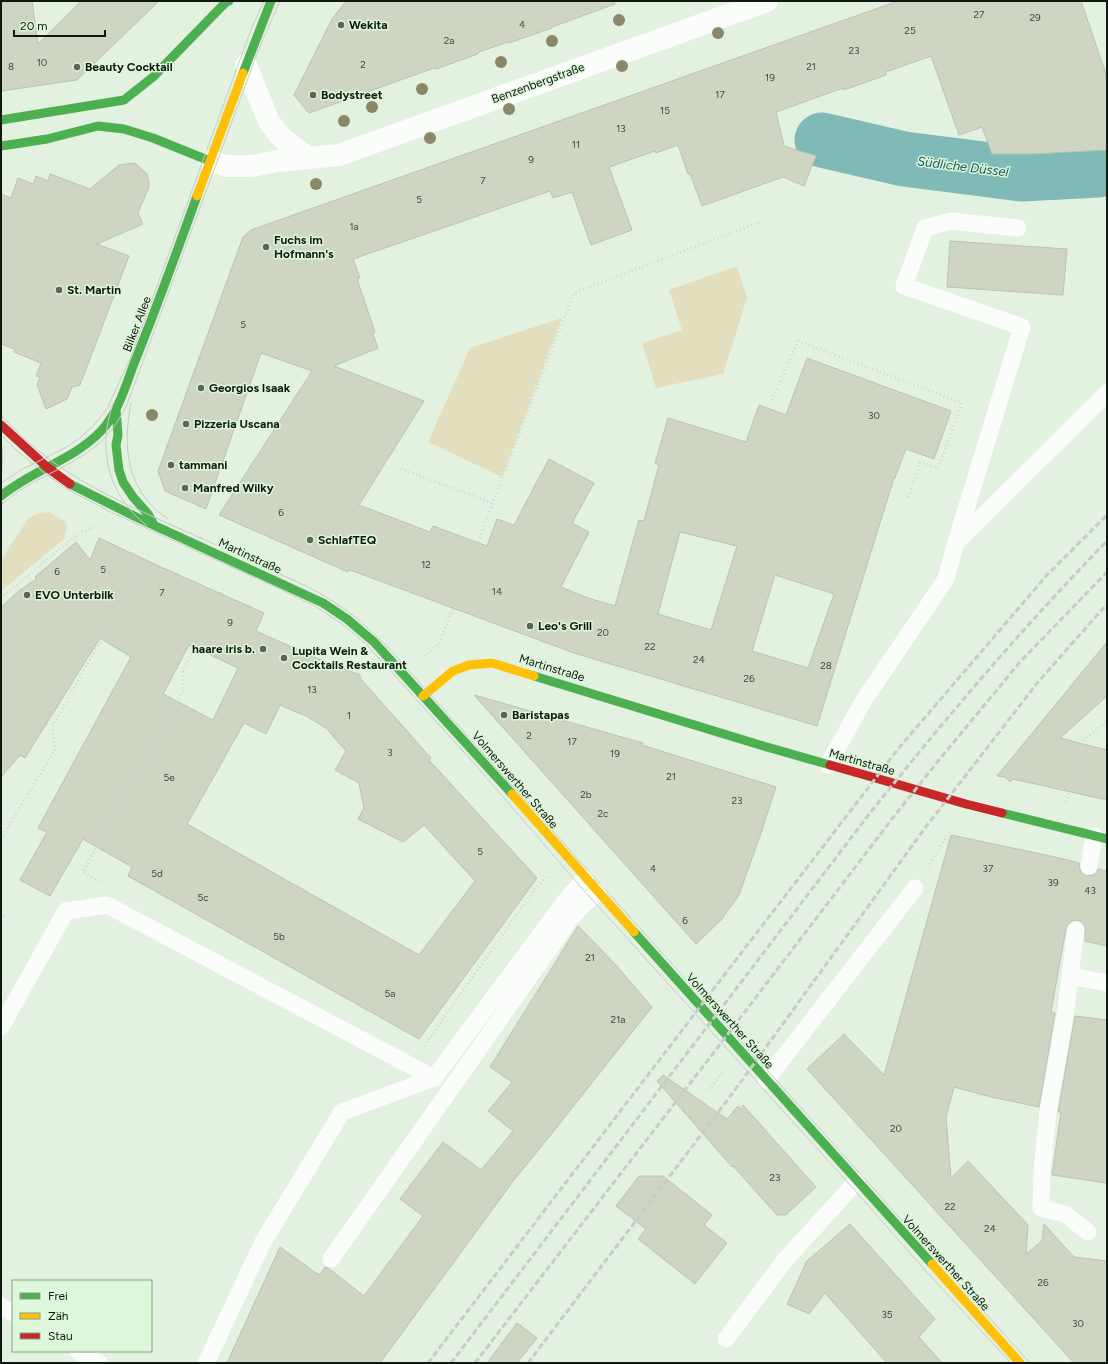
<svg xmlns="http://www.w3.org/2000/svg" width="1108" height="1364" font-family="Figtree,sans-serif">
	<rect width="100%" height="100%" fill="#e2f1e0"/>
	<path fill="#e3dfbe" d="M737,266l10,32 -24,76 -67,14 -14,-45 40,-13 -13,-40z
		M562,318l-60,159 -74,-35 42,-94z
		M49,512l17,10 1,5 -3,12 -63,52v-31l27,-41 9,-6z"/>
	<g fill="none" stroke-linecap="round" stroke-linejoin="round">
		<path stroke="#7fbab7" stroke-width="55" d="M822,140l82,19 118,15 76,-4 9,-2"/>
	</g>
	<path fill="#ced6c3" stroke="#bac2b4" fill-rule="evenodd" d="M1,1h31l6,43 43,-43h78l-82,79 -76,11z
		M346,1h268l1,3 -63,23v1l-43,15 -1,-1 -29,10 -1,2 -42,15 -2,-1 -125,45 -15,-18 38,-76z
		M898,1h183l26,76v73l-76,4h-39l-10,-27 -23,8 -28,-79 -45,16v3l-42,15 -1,-2 -67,24 8,34 32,10 -12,30 -21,-9 -81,29 -12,-32h-2l-10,-29 -22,8 -1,-2 -46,16 23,63 -41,15 -19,-53 -19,6 -3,-7 -197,68 7,19 -3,1 18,53 -2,2 5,14 -44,18 90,35 -65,104 71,27 3,-6 54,20 10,-27 17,6 35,-66 45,24 -22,40 17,9 -28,55 27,11 27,8 24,-86 5,1 15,-56 -4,-2 13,-45 78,24 13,-37 27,10 21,-57 144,53 -17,48 -28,-10 -11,29h-1l-77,248 -243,-73 -221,-82 -5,-1v2l-129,-57 93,-144 -51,-18 -55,156 -41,-18 -7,-20 85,-234 8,-7zM680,532l57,14 -26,84 -53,-16zM775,575l59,19 -26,74 -56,-17z
		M135,163l12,11 2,9v4l-11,26 5,11 -46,20 32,12 -49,129 -8,2 -5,12 -21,10 -9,-24 3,-8 -4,-1 5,-13 -27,-11 1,-3 -14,-5v-150l10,4 7,-20 15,6 3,-8 12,5 2,-7 40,15 29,-24z
		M950,241l117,8 -4,46 -116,-8z
		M99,538l51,24 114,51 -8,18 65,29 39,15v3l71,80 -2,2 108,118 -118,161 -291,-163 4,-9 -49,-28 -33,57 -30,-16 27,-48 -9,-4 93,-171 -31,-19 -75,120 -5,-3 -19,22v-170l19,-17 16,-11 -1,-2 41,-35 14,18zM189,645l49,23 -25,52 -50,-26zM280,705l28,12 18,11 20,23 -11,19 24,13 5,25 -6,11 45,23 21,-17 51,56 -56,74 -232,-131 57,-101 22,11z
		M1107,642v54l-47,42 47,12v50l-94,-21 -3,3 -5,-5 -8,-1z
		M474,695l169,48 -1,2 134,42 -15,46 -22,62 -18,25 -25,24z
		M951,835l109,23 19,5 1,7 3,4 4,2 6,-1 3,-2 2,-4 9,2v75l-22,-5v-14l-3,-5 -5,-2 -5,1 -4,3 -2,4 -15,84 4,1v1l-16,93 -48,-10 -37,-10 -8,30 5,61 17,-17 60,64 -2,29 16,-13 2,-17 30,33 33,4v102h-33l-267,-294 37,-35 40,41z
		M578,926l38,39 36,42 -103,130 -35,43 -134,183h-153l53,-116 39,28 6,-8 3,1 36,28 59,-80 -23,-17 43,-57 38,28 32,-39 -25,-20 24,-29 -22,-15z
		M1075,1016l32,4v163l-55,-8 9,-63h-3z
		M663,1075l64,44 11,-13 2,3 3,-4 73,82 -30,28h-9l-44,-49 -1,1 -75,-86z
		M639,1176h24l49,39 -8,10 23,18 -32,41 -57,-45 8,-10 -30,-23z
		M850,1224l85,95 -16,18 23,26h-55l-62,-70 -16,21 -22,-10 20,-43z
		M517,1323l20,15 -20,25h-30z"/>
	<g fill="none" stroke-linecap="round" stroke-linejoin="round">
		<path stroke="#d1d5d1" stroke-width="2.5" stroke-dasharray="1 3" stroke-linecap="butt" d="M772,400l26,-59 164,62 -24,65 -18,-6 -12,37
			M401,469l92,34
			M475,549l99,-256 186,-71
			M221,593l3,-6
			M1,598l78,-65 16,-6
			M424,656l15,-12 14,-36
			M1066,802l17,-61 24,-20
			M1,839l54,-89 -3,-23 98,-175
			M928,867l23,-38
			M99,881l-16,-9 100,-181v-21l13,-27
			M1,912l2,4 -2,1
			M424,1046l111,-157 13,-13
			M709,1090l13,-17"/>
		<path stroke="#fbfdfa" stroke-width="17" d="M958,541l149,-148
			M828,765l36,-65 82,-121 10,-37 66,-215 -118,-41 21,-58 26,-7 67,7
			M1089,866l5,-30
			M1076,930l-11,86 -17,96 -6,59 -1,37 24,6 23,18
			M1070,976l37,7
			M1,1027l65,-116 41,-6 327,173
			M766,1080l149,-192
			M331,1259l239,-340 16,-17 12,-10
			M1,1306l12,7
			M726,1339l59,-79 72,-79
			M78,1351l21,12
			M206,1363l57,-121 79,-130 92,-34 132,-178 19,-22"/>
		<path stroke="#fbfdfa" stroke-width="22" d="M246,65l23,57 12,15 27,21
			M210,161l16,5h26l26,-5 61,-6 428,-154"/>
		<path stroke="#4caf50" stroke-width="9" d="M243,73l28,-72
			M1,120l123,-20 29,-23 73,-75 3,-1
			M1,146l46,-7 51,-13 26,3 29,9 57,23
			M116,410l2,25 -2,10 3,25 4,12 10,15 15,17 5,9
			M70,484l66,33 187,86 24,16 27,23 138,152
			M1,496c31,-26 73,-36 101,-66 17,-19 24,-46 33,-69 22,-54 42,-110 62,-165
			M534,676l226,69 70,20
			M1002,813l105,26
			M634,932l298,332"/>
		<path stroke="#ffc107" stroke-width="9" d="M197,196l46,-123
			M423,696l30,-25 16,-6 23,-2 42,13
			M512,794l122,138
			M932,1264l88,99"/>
		<path stroke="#c62828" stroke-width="9" d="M1,425l47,43 22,16
			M830,765l136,39 36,9"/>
		<path stroke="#c8ccc8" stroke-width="1" d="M131,403c-9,45 -4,89 37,116
			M113,404c-16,45 -5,91 33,121
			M1,415c46,53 104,80 166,108 32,14 65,29 97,44 24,11 48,20 70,35 37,23 65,58 94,90l602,671
			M1,435l16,16 25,20 28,20 43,22 169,77 31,15 28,18 26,22 105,116 107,124 272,301 80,91 80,86
			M1,440l2,14 -2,27
			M1,483l20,-13 44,-22 16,-11 15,-14 12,-16 24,-53 120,-327 12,-26
			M1,505c28,-27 67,-35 96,-60 13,-10 21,-24 29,-38l134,-361 20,-45"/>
		<path stroke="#c8ccc8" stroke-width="3" stroke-dasharray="6 3" stroke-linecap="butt" d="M428,1363l294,-385 176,-229 149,-174 60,-60
			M451,1363l419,-550c75,-94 153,-186 237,-272
			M475,1363l230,-299 187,-245 47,-59 81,-98 87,-90
			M528,1363l204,-269 193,-266 113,-146 69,-78"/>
	</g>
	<g fill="#8b8867">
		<circle cx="619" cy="20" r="6"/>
		<circle cx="718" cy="33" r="6"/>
		<circle cx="552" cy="41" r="6"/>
		<circle cx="501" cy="62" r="6"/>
		<circle cx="622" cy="66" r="6"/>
		<circle cx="422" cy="89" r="6"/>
		<circle cx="372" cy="107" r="6"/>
		<circle cx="509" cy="109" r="6"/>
		<circle cx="344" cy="121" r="6"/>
		<circle cx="430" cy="138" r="6"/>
		<circle cx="316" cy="184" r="6"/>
		<circle cx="152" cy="415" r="6"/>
	</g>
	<g fill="#5a6558" stroke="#dcf7da" stroke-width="1.5">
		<circle cx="341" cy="25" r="4"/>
		<circle cx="77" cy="67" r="4"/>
		<circle cx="313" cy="95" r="4"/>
		<circle cx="266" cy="247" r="4"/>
		<circle cx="59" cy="290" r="4"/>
		<circle cx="201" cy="388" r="4"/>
		<circle cx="186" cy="424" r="4"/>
		<circle cx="171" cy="465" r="4"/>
		<circle cx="185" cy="488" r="4"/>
		<circle cx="310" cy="540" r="4"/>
		<circle cx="27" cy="595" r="4"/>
		<circle cx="530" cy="626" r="4"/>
		<circle cx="263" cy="649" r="4"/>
		<circle cx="284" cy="658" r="4"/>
		<circle cx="504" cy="715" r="4"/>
	</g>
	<g text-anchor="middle" stroke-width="3" stroke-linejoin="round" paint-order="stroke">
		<g font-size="10" fill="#40483c">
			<text x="979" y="18">27</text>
			<text x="1035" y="21">29</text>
			<text x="522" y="28">4</text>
			<text x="910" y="34">25</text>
			<text x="449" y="44">2a</text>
			<text x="854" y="54">23</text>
			<text x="42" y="66">10</text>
			<text x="363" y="68">2</text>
			<text x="11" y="70">8</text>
			<text x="811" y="70">21</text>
			<text x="770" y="81">19</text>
			<text x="720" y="98">17</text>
			<text x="665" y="114">15</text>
			<text x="621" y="132">13</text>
			<text x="576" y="148">11</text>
			<text x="531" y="163">9</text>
			<text x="483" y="184">7</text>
			<text x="419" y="203">5</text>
			<text x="354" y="230">1a</text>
			<text x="243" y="328">5</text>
			<text x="874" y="419">30</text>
			<text x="281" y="516">6</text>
			<text x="426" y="568">12</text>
			<text x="103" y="573">5</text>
			<text x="57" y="575">6</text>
			<text x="497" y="595">14</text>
			<text x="162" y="596">7</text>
			<text x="230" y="626">9</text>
			<text x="603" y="636">20</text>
			<text x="650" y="650">22</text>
			<text x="699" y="663">24</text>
			<text x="826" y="669">28</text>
			<text x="749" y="682">26</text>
			<text x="312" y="693">13</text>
			<text x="349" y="719">1</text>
			<text x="529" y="739">2</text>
			<text x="572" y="745">17</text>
			<text x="390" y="756">3</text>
			<text x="615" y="757">19</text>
			<text x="671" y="780">21</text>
			<text x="169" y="781">5e</text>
			<text x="586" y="798">2b</text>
			<text x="737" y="804">23</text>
			<text x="603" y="817">2c</text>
			<text x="480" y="855">5</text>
			<text x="653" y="872">4</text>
			<text x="988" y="872">37</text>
			<text x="157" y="877">5d</text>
			<text x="1053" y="886">39</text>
			<text x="1090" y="894">43</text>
			<text x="203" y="901">5c</text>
			<text x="685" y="924">6</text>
			<text x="279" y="940">5b</text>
			<text x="590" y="961">21</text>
			<text x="390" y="997">5a</text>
			<text x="618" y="1023">21a</text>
			<text x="896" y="1132">20</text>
			<text x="775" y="1181">23</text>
			<text x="950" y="1210">22</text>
			<text x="990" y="1232">24</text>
			<text x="1043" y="1286">26</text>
			<text x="887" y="1318">35</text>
			<text x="1078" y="1327">30</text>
		</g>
		<g font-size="12" font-weight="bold" fill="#10190f" stroke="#dcf7da" text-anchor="start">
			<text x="349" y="29">Wekita</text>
			<text x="85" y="71">Beauty Cocktail</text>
			<text x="321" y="99">Bodystreet</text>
			<text x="274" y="244">Fuchs im<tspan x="274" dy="14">Hofmann's</tspan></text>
			<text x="67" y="294">St. Martin</text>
			<text x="209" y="392">Georgios Isaak</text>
			<text x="194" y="428">Pizzeria Uscana</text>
			<text x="179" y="469">tammani</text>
			<text x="193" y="492">Manfred Wilky</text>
			<text x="318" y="544">SchlafTEQ</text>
			<text x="35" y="599">EVO Unterbilk</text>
			<text x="538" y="630">Leo's Grill</text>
			<text x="255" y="653" text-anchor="end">haare iris b.</text>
			<text x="292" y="655">Lupita Wein &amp;<tspan x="292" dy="14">Cocktails Restaurant</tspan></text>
			<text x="512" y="719">Baristapas</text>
		</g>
		<g font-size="12" fill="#10190f" stroke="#dcf7da">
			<text transform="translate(538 83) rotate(-20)" y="4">Benzenbergstraße</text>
			<text transform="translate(137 324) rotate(-69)" y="4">Bilker Allee</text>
			<text transform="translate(250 556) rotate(25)" y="4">Martinstraße</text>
			<text transform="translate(552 668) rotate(17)" y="4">Martinstraße</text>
			<text transform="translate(862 762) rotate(16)" y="4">Martinstraße</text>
			<text transform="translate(515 780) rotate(49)" y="4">Volmerswerther Straße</text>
			<text transform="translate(730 1021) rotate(48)" y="4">Volmerswerther Straße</text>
			<text transform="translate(946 1263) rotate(48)" y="4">Volmerswerther Straße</text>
		</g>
		<g font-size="13" font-style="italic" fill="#14595b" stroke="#dcf7da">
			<text transform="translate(963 166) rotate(7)" y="5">Südliche Düssel</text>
		</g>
	</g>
	<rect width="1108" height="1364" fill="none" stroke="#10190f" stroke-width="4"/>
	<rect x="12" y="1280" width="140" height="72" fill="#dcf7da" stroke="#8a9e89"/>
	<rect x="20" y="1293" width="20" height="6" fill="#4caf50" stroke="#8a9e89"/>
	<text x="48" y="1300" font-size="12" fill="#10190f">Frei</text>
	<rect x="20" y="1313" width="20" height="6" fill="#ffc107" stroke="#8a9e89"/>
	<text x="48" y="1320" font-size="12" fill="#10190f">Zäh</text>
	<rect x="20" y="1333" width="20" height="6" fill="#c62828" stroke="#8a9e89"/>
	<text x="48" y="1340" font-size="12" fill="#10190f">Stau</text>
	<path d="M14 30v6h91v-6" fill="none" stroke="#10190f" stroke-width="2"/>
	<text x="20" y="30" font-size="12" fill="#10190f" stroke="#dcf7da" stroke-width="3" paint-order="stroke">20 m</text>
</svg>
